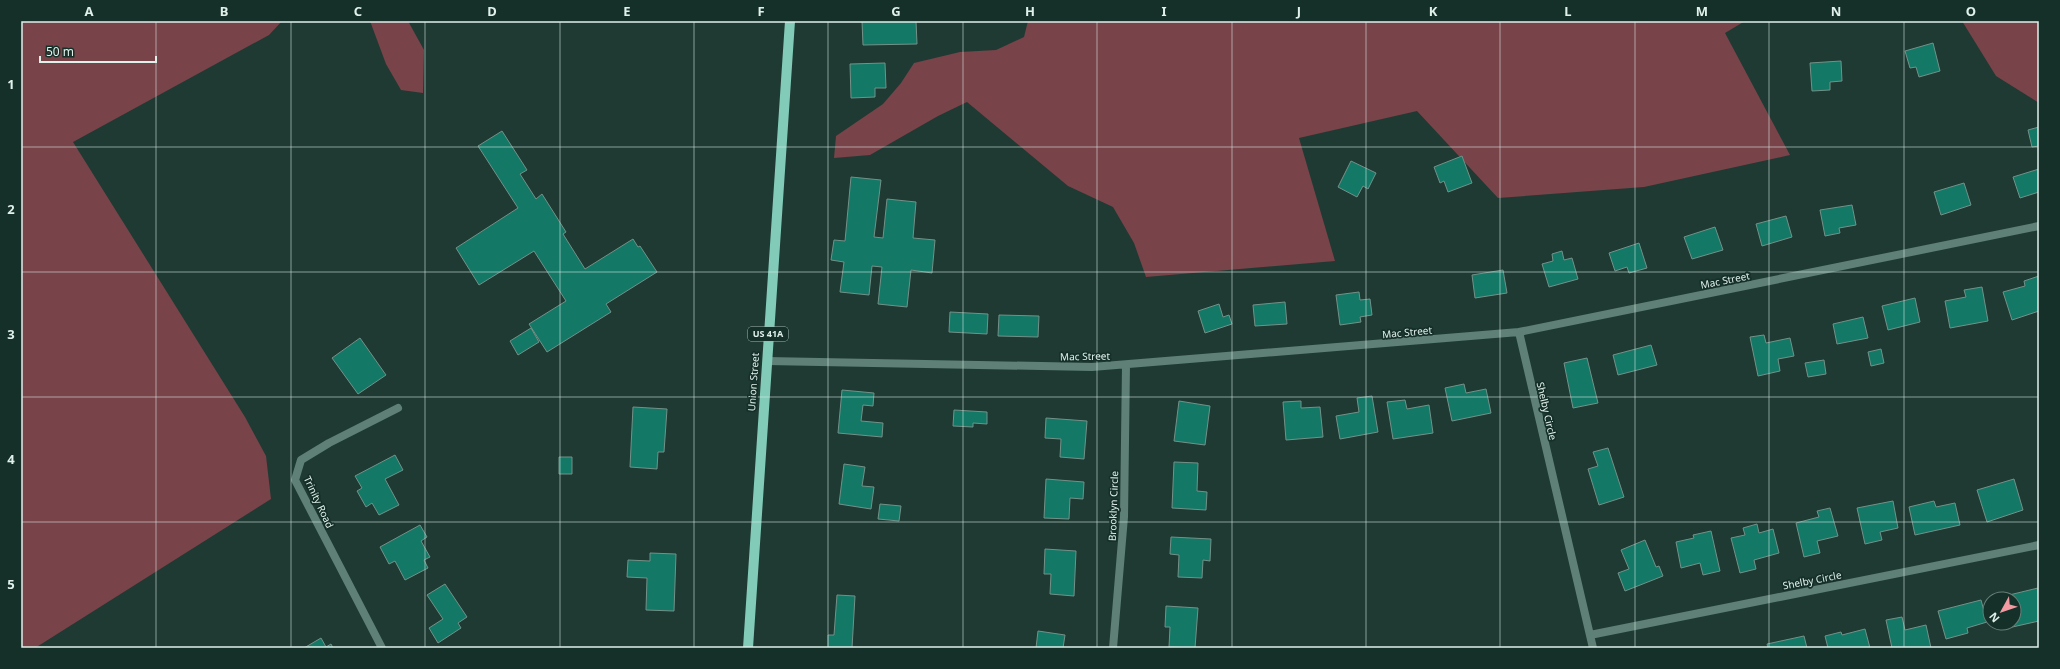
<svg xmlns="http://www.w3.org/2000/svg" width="2060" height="669" font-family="'Noto Sans',sans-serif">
	<rect width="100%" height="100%" fill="#1f3a33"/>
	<path fill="#784349" d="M21,21h261l-13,14 -196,107 172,275 21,39 5,43 -236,149h-14z
		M370,21h38l16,29 -1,43 -22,-3 -15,-26z
		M1028,21h717l-20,12 65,122 -146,32 -146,11 -81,-87 -118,27 36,123 -189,16 -12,-34 -21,-36 -45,-21 -101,-84 -29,14 -68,39 -36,3 2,-22 47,-32 18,-21 13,-20 46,-11 36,-2 28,-13z
		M1962,21h77v82l-43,-27z"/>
	<path fill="#137966" stroke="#739188" d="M862,21h54l1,23 -54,1z
		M1933,43l7,28 -21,6 -3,-10 -6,1 -5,-17z
		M1841,61l1,20 -12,1v8l-18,1 -2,-28z
		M885,63l1,25h-11v9l-24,1 -1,-34z
		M2039,127v19l-7,1 -4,-17z
		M502,131l25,39 -7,4 16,25 6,-5 24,38 -3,2 22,35 48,-30 5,8 2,-1 17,26 -51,32 5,8 -64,40 -18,-28 37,-23 -32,-50 -55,34 -23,-37 62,-40 -40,-62z
		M1462,156l10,27 -24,9 -4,-11 -4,2 -6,-16z
		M1351,161l25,12 -8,16 -5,-3 -6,11 -19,-10z
		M2039,169v23l-19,6 -7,-21z
		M851,177l30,3 -7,57 9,1 4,-39 29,3 -3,36 22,2 -3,33 -21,-3 -4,37 -29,-3 4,-37 -10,-1 -3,29 -29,-3 4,-30 -13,-2 3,-20 11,1z
		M1964,183l7,22 -30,10 -7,-23z
		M1852,205l4,20 -17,3 1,5 -15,3 -5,-26z
		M1786,216l6,21 -30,9 -6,-22z
		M1715,227l8,23 -31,9 -8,-22z
		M1639,243l8,25 -18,5 -2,-6 -12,4 -6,-18z
		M1562,251l2,9 8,-2 6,21 -29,8 -7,-23 11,-3 -1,-7z
		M1503,270l4,23 -32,5 -3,-23z
		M2039,276v35l-27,9 -9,-28 22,-6 -1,-5z
		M1982,287l6,34 -38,7 -5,-27 21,-4 -2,-7z
		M1359,292l1,8 10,-1 2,16 -12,2 1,5 -21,3 -4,-30z
		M1915,298l5,24 -32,8 -6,-24z
		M1285,302l2,22 -32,2 -2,-21z
		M1219,304l4,13 6,-2 3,9 -27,9 -7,-22z
		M950,312l38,2 -1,20 -38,-2z
		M999,315l40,1 -1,21 -40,-1z
		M1863,317l5,21 -31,6 -4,-20z
		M531,328l8,14 -21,13 -8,-14z
		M1764,335l2,8 24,-5 4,18 -16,3 2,12 -22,5 -8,-39z
		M360,338l26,37 -28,19 -26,-36z
		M1651,345l6,20 -39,10 -5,-20z
		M1881,349l3,14 -13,3 -3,-14z
		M1587,358l11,45 -25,5 -9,-45z
		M1824,360l2,14 -18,3 -3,-14z
		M1464,384l2,9 20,-4 5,24 -39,8 -7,-33z
		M842,390l32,3 -1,13 -10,-1 -2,16 22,2 -1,14 -44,-4z
		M1372,396l6,36 -38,7 -4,-23 23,-4 -2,-14z
		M1405,400l2,9 22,-4 4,28 -40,6 -6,-37z
		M1179,401l31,5 -5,39 -31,-4z
		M1301,401v7l19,-1 3,30 -37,3 -3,-38z
		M633,407l34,2 -3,43h-6l-1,17 -27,-2z
		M954,410l33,2v12l-14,-1v4l-20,-1z
		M1046,418l41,3 -3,38 -24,-2 1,-18 -16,-1z
		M1608,448l16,49 -25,8 -11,-36 10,-3 -5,-14z
		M395,455l8,15 -18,9 14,26 -20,10 -7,-12 -6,4 -9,-16 5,-3 -7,-12z
		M559,457h13v17h-13z
		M1174,462l24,1 -1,28 10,1 -1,18 -34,-2z
		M844,464l21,3 -3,19 12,1 -3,22 -32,-5z
		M1046,479l38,3 -1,17 -13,-1 -1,21 -25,-1z
		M2014,479l9,31 -36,12 -10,-32z
		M1893,501l5,27 -18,4 2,8 -17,4 -8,-36z
		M1934,501l2,6 19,-4 5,22 -45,10 -6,-28z
		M880,504l21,2 -2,15 -21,-2z
		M1830,508l8,28 -21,5 3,12 -16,4 -8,-34 23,-6 -2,-6z
		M1757,524l2,9 14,-4 6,24 -25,7 2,9 -16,4 -9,-35 14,-3 -2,-7z
		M420,525l7,12 -6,4 9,16 -6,3 4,8 -23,12 -10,-19 -6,3 -9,-17z
		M1711,531l9,40 -17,4 -3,-12 -19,5 -5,-26 18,-4 -1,-3z
		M1171,537l40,2 -1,22 -7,-1 -1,18 -24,-1 1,-22 -9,-1z
		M1645,540l11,27 3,-1 4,10 -38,15 -7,-18 11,-4 -8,-19z
		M1045,549l31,2 -2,45 -24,-2 1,-20h-7z
		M650,553l26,1 -2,57 -28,-1 1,-32 -20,-1 1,-17 22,1z
		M445,584l22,33 -9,6 3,5 -23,15 -9,-15 14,-9 -16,-24z
		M2038,588l1,33 -31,7 -1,-5h7v-24h-12l-1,-2z
		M837,595l18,1 -3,52h-24v-13h6z
		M1981,600l6,22 -20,6 1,5 -22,6 -8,-28z
		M1166,606l32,2 -3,40 -26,-1 1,-20h-5z
		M1902,617l3,13 21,-5 5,23h-39l-6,-28z
		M1865,629l5,19h-42l-3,-12 16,-4 1,3z
		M1038,631l27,4 -2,13h-27z
		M1804,636l3,12h-39l-1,-4z
		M321,638l5,9 5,-3 2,4h-29z"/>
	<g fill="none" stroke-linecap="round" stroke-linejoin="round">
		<path stroke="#5e8076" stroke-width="8" d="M1519,332l74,316
			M767,361l325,6 427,-35 520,-106
			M1590,635l449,-90
			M382,648l-87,-168 6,-20 28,-17 69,-35
			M1113,648l11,-131 2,-152"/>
		<path stroke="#82cbb8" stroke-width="10" d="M748,648l42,-627"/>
	</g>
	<path fill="none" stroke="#e0f0eb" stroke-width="1" stroke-opacity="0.55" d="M156,21v627M291,21v627M425,21v627M560,21v627M694,21v627M828,21v627M963,21v627M1097,21v627M1232,21v627M1366,21v627M1500,21v627M1635,21v627M1769,21v627M1904,21v627M21,147h2018M21,272h2018M21,397h2018M21,522h2018"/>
	<g text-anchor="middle" stroke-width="3.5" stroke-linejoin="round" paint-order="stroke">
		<rect fill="#153029" stroke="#a3b6b1" stroke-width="1" x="748" y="327" width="40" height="14" rx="3"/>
		<g font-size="9" font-weight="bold" fill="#e0f0eb">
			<text x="768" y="337">US 41A</text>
		</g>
		<g font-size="10" fill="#e0f0eb" stroke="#153029">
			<text transform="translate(1725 280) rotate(-11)" y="4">Mac Street</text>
			<text transform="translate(1407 332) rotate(-5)" y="4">Mac Street</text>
			<text transform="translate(1085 356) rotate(-1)" y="4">Mac Street</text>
			<text transform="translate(753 382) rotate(-86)" y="4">Union Street</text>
			<text transform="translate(1547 411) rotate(77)" y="4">Shelby Circle</text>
			<text transform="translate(319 502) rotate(65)" y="4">Trinity Road</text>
			<text transform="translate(1113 506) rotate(-88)" y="4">Brooklyn Circle</text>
			<text transform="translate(1812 580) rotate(-11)" y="4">Shelby Circle</text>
		</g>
	</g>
	<rect width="2060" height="669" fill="none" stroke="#153029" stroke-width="44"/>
	<g transform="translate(2002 611) rotate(230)"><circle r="19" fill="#153029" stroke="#667d77"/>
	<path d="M0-3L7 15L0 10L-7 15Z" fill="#f49aa3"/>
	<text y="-6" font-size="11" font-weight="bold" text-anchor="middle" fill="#e0f0eb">N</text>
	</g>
	<path d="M40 56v6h116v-6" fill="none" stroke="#e0f0eb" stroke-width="2"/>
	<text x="46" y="56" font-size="12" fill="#e0f0eb" stroke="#153029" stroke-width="3" paint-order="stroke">50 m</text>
	<rect x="22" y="22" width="2016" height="625" fill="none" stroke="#e0f0eb" stroke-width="1.5"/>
	<g font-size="13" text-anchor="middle" font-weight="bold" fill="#e0f0eb">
		<text x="89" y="16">A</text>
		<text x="224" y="16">B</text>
		<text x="358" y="16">C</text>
		<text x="492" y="16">D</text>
		<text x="627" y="16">E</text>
		<text x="761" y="16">F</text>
		<text x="896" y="16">G</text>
		<text x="1030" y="16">H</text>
		<text x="1164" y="16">I</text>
		<text x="1299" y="16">J</text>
		<text x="1433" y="16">K</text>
		<text x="1568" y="16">L</text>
		<text x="1702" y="16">M</text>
		<text x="1836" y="16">N</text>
		<text x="1971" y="16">O</text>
		<text x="11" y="89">1</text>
		<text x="11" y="214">2</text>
		<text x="11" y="339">3</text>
		<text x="11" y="464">4</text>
		<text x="11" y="589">5</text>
	</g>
</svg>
